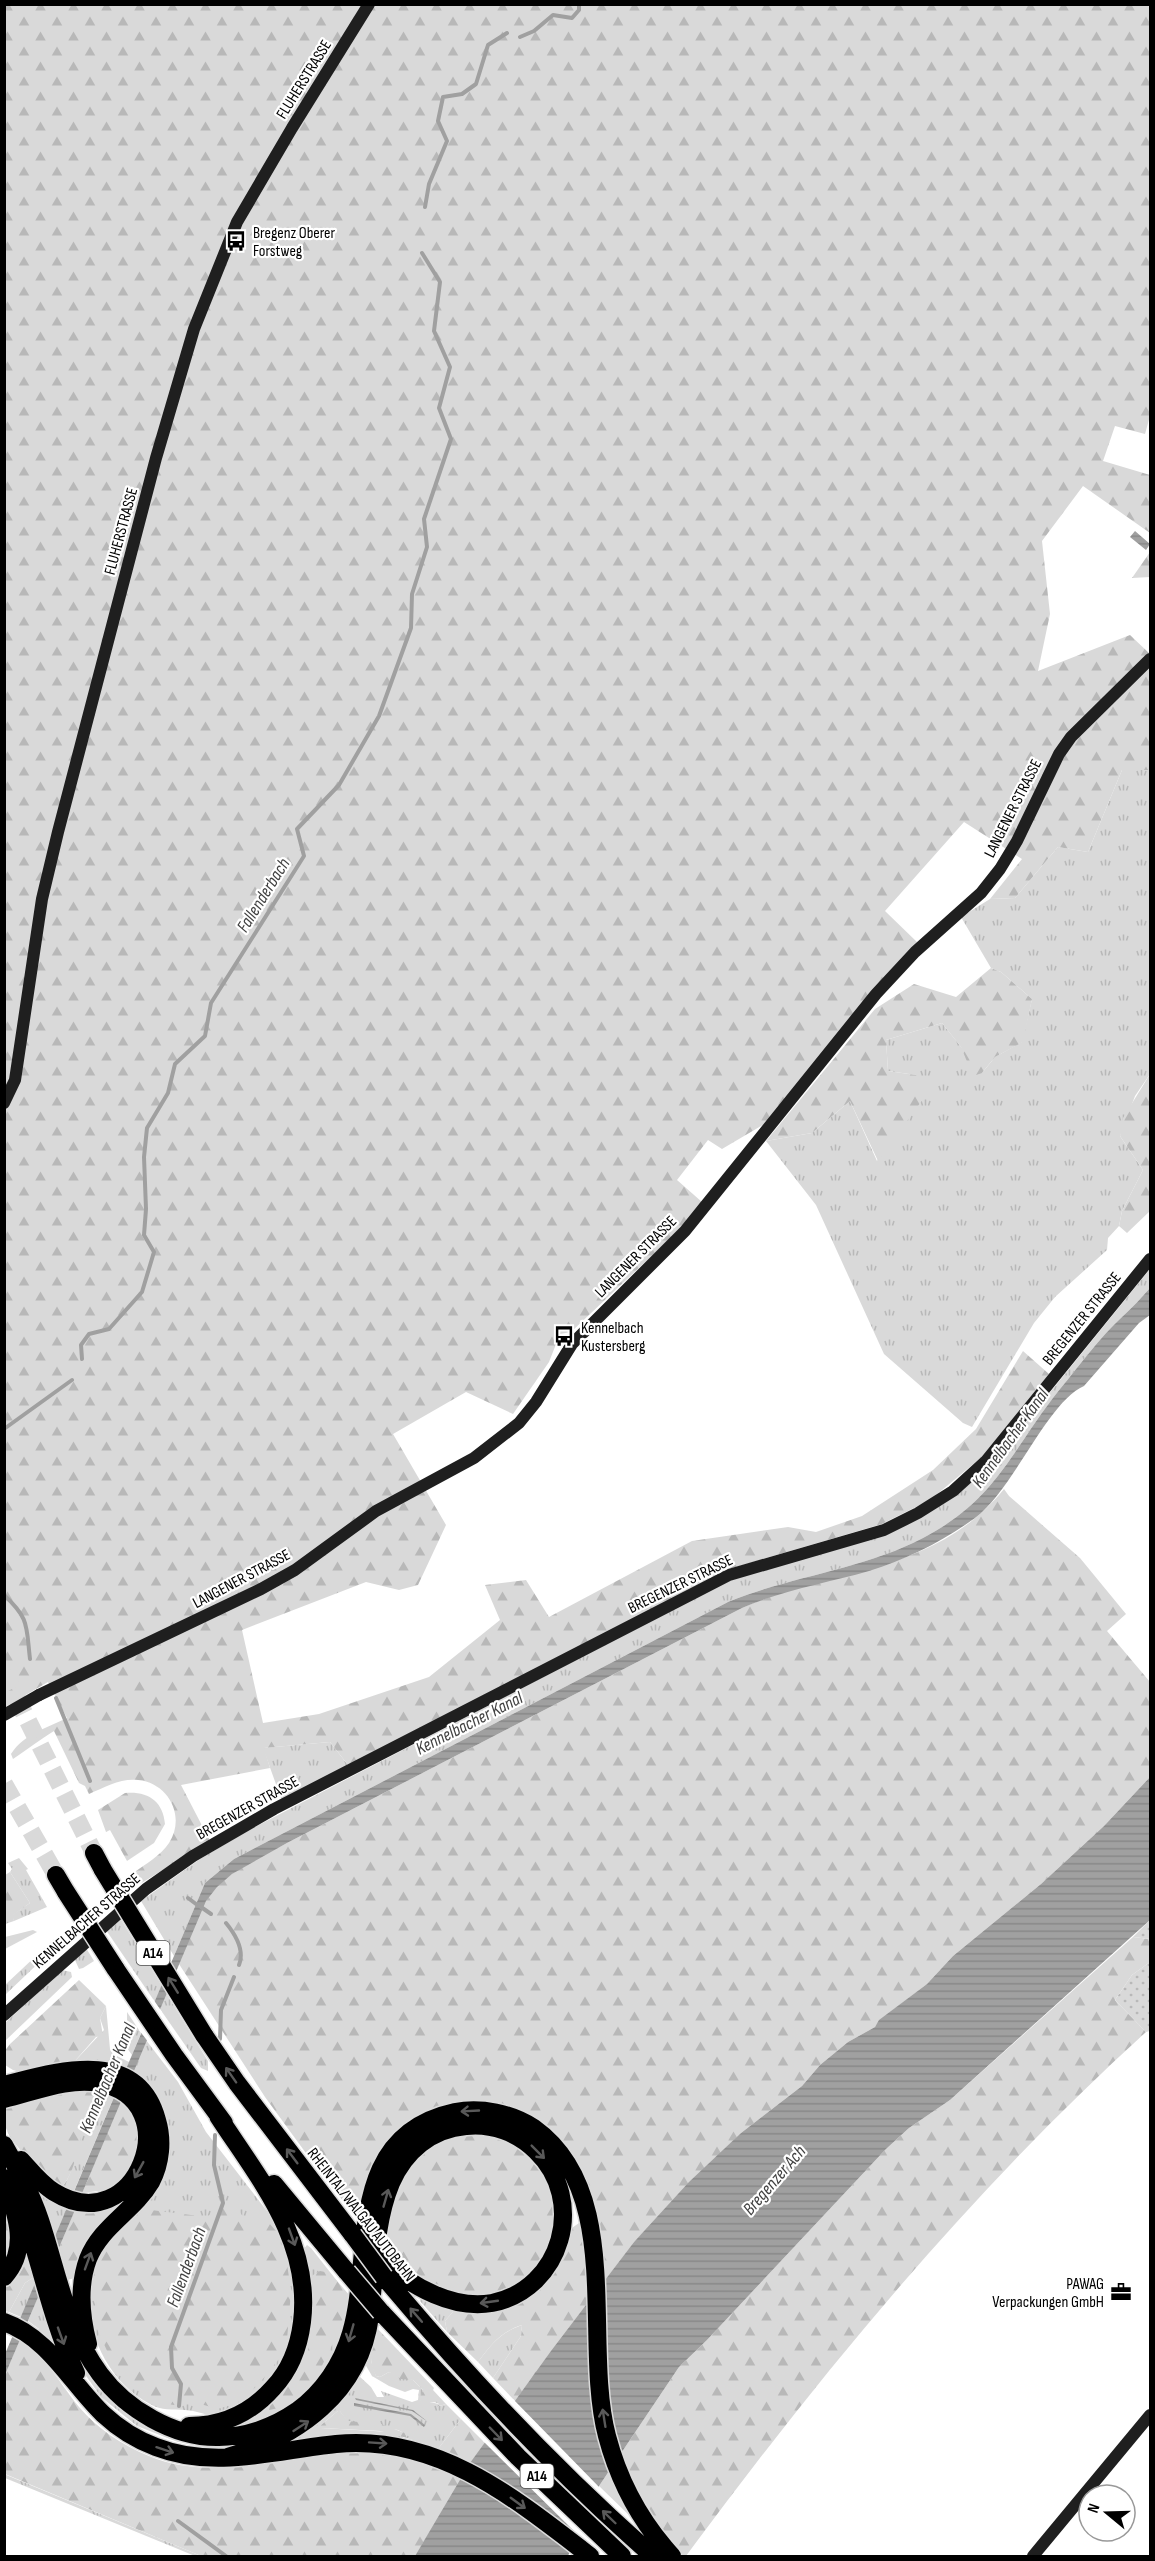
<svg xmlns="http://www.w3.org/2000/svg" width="1155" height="2561" font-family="'Sofia Sans Condensed',sans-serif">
	<defs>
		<pattern id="grass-tufts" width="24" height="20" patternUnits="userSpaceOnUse" patternTransform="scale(1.5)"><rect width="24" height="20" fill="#d9d9d9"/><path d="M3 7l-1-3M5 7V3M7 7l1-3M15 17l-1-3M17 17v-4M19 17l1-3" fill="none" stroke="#b8b8b8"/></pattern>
		<pattern id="forest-firs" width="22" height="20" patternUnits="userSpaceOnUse" patternTransform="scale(1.5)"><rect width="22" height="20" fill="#d9d9d9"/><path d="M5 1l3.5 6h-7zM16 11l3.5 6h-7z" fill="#b8b8b8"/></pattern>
		<pattern id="park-dots" width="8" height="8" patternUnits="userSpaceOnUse" patternTransform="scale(1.5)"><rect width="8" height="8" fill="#d9d9d9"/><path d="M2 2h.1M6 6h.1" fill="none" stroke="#b8b8b8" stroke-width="1.8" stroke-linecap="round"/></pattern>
		<pattern id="water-rules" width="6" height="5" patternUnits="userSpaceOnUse" patternTransform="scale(1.5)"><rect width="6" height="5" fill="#a0a0a0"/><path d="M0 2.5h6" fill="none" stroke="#888"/></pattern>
	</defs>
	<rect width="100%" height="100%" fill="#fff"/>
	<path fill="url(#grass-tufts)" d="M1122,770h28v304l-15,22 -15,40 23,34 -21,41 -3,15 -11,12 -1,12 -52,47 -21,26 -62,104 -9,-4 -79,-69 -68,-149 -50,-64 46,-8 38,-32 27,60 39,-86 -28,-4 -2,-31 56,-17 40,50 13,-16 27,-15 10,-43 -31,-27 -10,-4 -30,-51 29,-18 25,-1 43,-51 30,5z
		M1150,1269v19c-9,10 -18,20 -28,29 -23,21 -42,48 -62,72 -49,61 -62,110 -137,149 -61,32 -132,38 -195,64l-494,257 -29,24 -31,73 -33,-55 59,-42 49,-29 475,-247 25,-9 106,-30 107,-53 35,-33z
		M330,1742l18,23 -66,36 -19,-53z
		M19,1858l9,11 -2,1 21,37 -33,14 -2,-6 18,-12 -20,-31 2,-3 -4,-6z
		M120,1918l42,68 -7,16 -49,-72z
		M33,1930l4,2 -32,17v-12z
		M54,1939l10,1 4,5 -7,6 -5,-2 -7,4 -44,42v-10z
		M86,1948l8,13 -11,7 -4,1 -4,-9z
		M62,1970l9,2 1,5 -67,64v-18z
		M166,1993l42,68v10l-7,-3 -41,-59z
		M106,2006l4,43 3,5 16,8 -3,8 -36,-9 -16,1 30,-32 -4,-12z
		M127,2012l14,21 -9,22 -5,-7z
		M146,2040l32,42 28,50 74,96 7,16 10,70 -14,49 -29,35 -37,20c-11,-4 -21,-7 -32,-8 -13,-1 -23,1 -35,-6 -50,-26 -75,-94 -54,-147 6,-13 34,-40 45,-52l-9,-132z
		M107,2094l7,3 -40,94 -12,-4c16,-18 12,-47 24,-67 5,-9 13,-19 21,-26z
		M39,2191l29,16 -13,32z
		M307,2245l4,3 41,52 -19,62 -28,35 -46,27 -42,6 73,-54 13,-126z
		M34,2277l2,6 -15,34 -12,-5 16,-29z
		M39,2294l21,60 -21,-22v-3l-11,-8z
		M421,2297l36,10 -12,14 2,11 -27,-31z
		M522,2325l-1,11 -28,42 -15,-16c13,-18 23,-30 44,-37z
		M371,2345v16l5,15 4,1 9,-5 24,8 10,10 -3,10 19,4 -3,3 10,-3 15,15 -23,30 -31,-11 -3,-5 -6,-3 -51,-9 -8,-11 -18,15v3l70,4 11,4 2,4 -24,-4 -44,-1 -46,6 68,-66 13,12 6,10h7l-3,-6 31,11 6,-2 1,-10 -6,-1 -8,3 -16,-6 -17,-10 -7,-12z
		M356,2346l-101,95 -34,5 -43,-4 -41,-16 -36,-29 -22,-31 -1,-10c21,37 54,73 98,82 20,4 57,-1 79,-1z
		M4,2474l197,82h-6l-190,-78z"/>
	<path fill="url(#forest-firs)" d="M5,5h1145v411l-5,18 -30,-8 -12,35 47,14v58l-67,-47 -41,55 8,73 -12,57 92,-36 20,19v116h-28l-34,82 -30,-5 -43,51 -25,1 32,-40 -58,-37 -79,89 33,32 -152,180 -44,26 -14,-9 -31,40 25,22 -23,28 -108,102 -11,2 -11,28 -36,52 -47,-22 -73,42 53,91 -28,60 -19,5 -33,-8 -124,48 21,93 56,-9 110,-37 71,-57 -15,-35 41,-5 23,37 143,-76 96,-14 28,5 46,-16 71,-46 43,-41 47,-78 26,23 -66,82 -53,44 -48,24 -153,45 -381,196 -18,-23 -66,6 6,20 -89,17 29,56 -70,43 -7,-11c13,-9 27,-17 36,-30 17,-26 0,-60 -31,-63 -17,-2 -33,7 -49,14l-4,-8 -6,-3 -25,-52c-15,9 -27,19 -41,28l-2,-5c13,-20 36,-26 56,-36l-19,-36 -43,25z
		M1150,552v25l-18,1z
		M991,968l10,4 31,27 -9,43 -28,15 -13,16 -9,3 -12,-29 -19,-24 -56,17 2,31 28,4 10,20 -48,66 -28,-60 -38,32 -46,8 109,-132 39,-25 42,13z
		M1150,1074v137l-23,22 -8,-7 3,-15 21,-41 -23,-34 3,-18z
		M1004,1489l5,7 71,62 46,56 -19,17 43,51v95l-46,49 -63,58 -88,72 -26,28 -47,36 -5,7 -27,15 -28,23 -18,21 -61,47 -107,109 -119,159 -22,-23 28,-42 1,-11c-22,7 -31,20 -44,37l-31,-30 -2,-11 12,-14h43l69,-77 10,-7 3,6 9,-30 -128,-94 -103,115 -33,-38 -62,-85 -86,-133c9,-21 16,-46 28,-65 17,-27 53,-41 80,-56l455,-235c92,-41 192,-33 262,-119z
		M125,1793c23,-2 38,8 40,31l-11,19 -27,18 -17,-31 -4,2 -8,-22z
		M10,1872l20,31 -17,12 1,6 -9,3v-49z
		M1133,1937l17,2v23l-18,13 -17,25 31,32c-172,156 -322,337 -460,524h-6l-49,-39 -32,-31 80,-119 28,-27 179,-191 23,-21 41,-28z
		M79,1980l27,26 -6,12 3,18 -7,1 -22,25 -50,11 -11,-3 -8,-5 -1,-13 6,-8z
		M83,2087l24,7 -4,9 -5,-1 -2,5 4,2v6l-6,7 -8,-2c-8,20 -9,50 -24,67 -16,-10 -55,-45 -57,-63 -1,-6 0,-14 -1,-20z
		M120,2102l7,6 2,-2 13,31 -12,38 -23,15 -25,3z
		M471,2131l43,10 32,32 12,46 -16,43 -23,22 -31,13 -24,-1 -43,-16 -39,-32 5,-29 15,-46 26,-29z
		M4,2196l9,41 -9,30z
		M118,2201l2,2c-26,24 -34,43 -45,75l-8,2 -9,-30 17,-41z
		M228,2201l10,8 7,11 24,3 7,8 10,26 5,34 -4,49 -8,19 -21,26 -19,17 -21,7 -21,-6 -23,2 -18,-3 -26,-21 -21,-26 -12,-26 -1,-33 -4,-13 7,-25 14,-24 38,-24 56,7z
		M25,2245l9,32 -9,6 -16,29 -4,-1v-26z
		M320,2271l10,2 21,24 -14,38 -27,55 -21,16 -20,4 2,-7 37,-52 4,-38 1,-38z
		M375,2326l59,62 -1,2 13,14 -10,3 3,-3c-6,-4 -13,1 -20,-4l4,-10 -10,-10 -12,-1 -12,-7 -9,5 -4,-1c-9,-15 -4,-34 -1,-50z
		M20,2339c28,20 38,42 59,68 19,22 43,38 70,49 56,23 108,6 165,-3 20,-4 43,-5 63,-4 20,0 67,20 86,29l-48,78h-214l-196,-82v-99z
		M339,2410l9,11 33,3 24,9 2,5 -27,-7 -59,-3v-3z
		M461,2419l24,24 -15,21 -32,-15z"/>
	<path fill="url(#park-dots)" d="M1150,1920v19l-17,-2z
		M1150,1962v69l-4,1 -31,-32 17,-25z"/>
	<path fill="url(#water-rules)" d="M1135,531l15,13 -4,6 -16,-13z
		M1150,1288v27l-11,8 -55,63c-37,16 -70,103 -109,132 -33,24 -68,41 -106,53 -42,12 -86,19 -127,37l-455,235 -55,31 -15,13 -11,14 -201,474v-21l200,-471 29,-24 494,-257c63,-26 134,-32 195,-64 75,-39 88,-88 137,-149 20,-24 39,-51 62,-72 10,-9 19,-19 28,-29z
		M1150,1777v143l-200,180 -41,28 -23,21 -179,191 -28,27 -80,119 -31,70h-153l55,-93 81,-112 83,-109 55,-60 52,-49 61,-47 18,-21 28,-23 27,-15 4,-7 48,-36 26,-28 88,-72 63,-58z
		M355,2398l58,12 15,12 -16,-11 -56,-11z
		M354,2403l57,11 14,11 -1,2 -14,-11 -56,-10z"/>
	<path fill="#fff" d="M153,1999l9,13 -13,31 -10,-13z
		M513,2399l88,90 -21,48 -97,-96z"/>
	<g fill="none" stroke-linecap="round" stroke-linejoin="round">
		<path stroke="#a0a0a0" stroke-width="4" d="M520,37l14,-6 19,-16 19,3 7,-8v-6
			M425,207l4,-23 18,-43 -9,-20 5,-24 19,-3 14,-10 12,-39 19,-12
			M82,1359l-1,-14 8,-11 20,-5 33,-37 12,-40 -10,-17 2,-26 -2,-52 3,-29 21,-35 7,-29 30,-28 6,-33 93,-147 -7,-27 42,-44 40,-69 32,-88 1,-34 15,-47 -3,-28 27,-80 -12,-31 11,-41 -16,-36 6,-49 -18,-29
			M4,1429l68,-49
			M4,1595c26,24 22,31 26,64
			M56,1698l34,83
			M188,1898l8,6
			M201,1907l10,7
			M226,1923c9,11 19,27 13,42
			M220,2039l1,-29 13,-33
			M179,2406l2,-22 -9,-16 -1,-21 52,-144 -9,-38 1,-30
			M178,2521l48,35"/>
		<path stroke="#d9d9d9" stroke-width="18" stroke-dasharray="18 9" stroke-linecap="butt" d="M4,1673l90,180
			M4,1784l52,91"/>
		<g stroke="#dbdbdb" stroke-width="21">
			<path id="highway" d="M94,1853l9,17
				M56,1875l10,17
				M115,1968l59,87 50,68
				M204,2035l33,48 116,152
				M4,2085c52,-13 133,-39 153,35 6,20 4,43 -6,62 -17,29 -50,44 -63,77 -10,27 -7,58 0,85
				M4,2099c30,-7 65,-22 95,-16 92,17 37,160 -45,109 -13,-8 -23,-21 -33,-32
				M4,2145c14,25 27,48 36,75 18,54 26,108 60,154 26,35 74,64 119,63 27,0 55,-10 78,-26 26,-19 45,-47 54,-78 23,-79 -7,-197 104,-221 26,-5 56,1 79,16 91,65 48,213 73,308 12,46 33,85 65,120
				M4,2178c11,32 27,70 0,99
				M274,2184l73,88
				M15,2188c23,61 34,126 61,185
				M384,2277c83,99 172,194 269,279
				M381,2312l137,145 104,99
				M4,2322c45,16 66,60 99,92 15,14 34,26 53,33 59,23 120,3 180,-3 101,-10 179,54 254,112
				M189,2426c34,0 61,-12 84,-38 17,-18 26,-42 29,-66 10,-81 -43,-143 -84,-206
				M228,2457c70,-20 132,-64 142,-141 5,-44 4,-92 21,-133 14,-32 40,-54 75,-57 26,-3 52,7 70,25 51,49 26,138 -44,152 -38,7 -80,-16 -107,-41"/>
		</g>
		<path stroke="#1f1f1f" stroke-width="12" d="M4,1103l11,-23 27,-181 16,-67 98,-374 38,-129 43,-107 55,-94 77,-124
			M39,1695l222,-106 34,-19 81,-59 98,-53 45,-35 17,-21 36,-58 113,-113 191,-237 39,-42 66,-59 19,-24 17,-28 42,-87 12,-17 79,-78
			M4,2015l142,-126 47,-33 81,-47 455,-234 155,-45 34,-17 35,-22 33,-30 164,-202
			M1033,2556l117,-141"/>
		<use href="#highway" stroke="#000" stroke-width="18"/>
		<g stroke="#dbdbdb" stroke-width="21" stroke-linecap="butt">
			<path id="highway-bridge" d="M103,1870l101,165
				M66,1892l49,76
				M353,2235l31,42
				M347,2272l34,40"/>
		</g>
		<path stroke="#1f1f1f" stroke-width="12" d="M4,1715l35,-20"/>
		<use href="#highway-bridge" stroke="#000" stroke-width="18"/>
	</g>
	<defs><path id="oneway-shaft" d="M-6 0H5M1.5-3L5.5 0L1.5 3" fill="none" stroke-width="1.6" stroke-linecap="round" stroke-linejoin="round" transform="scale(1.5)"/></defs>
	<g stroke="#595959">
		<use href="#oneway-shaft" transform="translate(173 1985) rotate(-122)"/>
		<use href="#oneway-shaft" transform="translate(231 2075) rotate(-125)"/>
		<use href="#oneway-shaft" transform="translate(470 2111) rotate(177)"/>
		<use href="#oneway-shaft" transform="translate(538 2152) rotate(45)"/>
		<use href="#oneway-shaft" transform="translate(292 2156) rotate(-127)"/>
		<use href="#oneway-shaft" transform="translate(139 2170) rotate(119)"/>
		<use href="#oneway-shaft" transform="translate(386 2198) rotate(-74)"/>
		<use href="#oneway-shaft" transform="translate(292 2237) rotate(70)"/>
		<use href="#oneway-shaft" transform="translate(88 2261) rotate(-70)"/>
		<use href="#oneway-shaft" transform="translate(489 2302) rotate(172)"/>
		<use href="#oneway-shaft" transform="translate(416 2315) rotate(-131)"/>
		<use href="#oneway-shaft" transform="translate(351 2333) rotate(106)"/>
		<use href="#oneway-shaft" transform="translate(61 2336) rotate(70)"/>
		<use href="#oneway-shaft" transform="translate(604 2418) rotate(-99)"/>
		<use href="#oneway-shaft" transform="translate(301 2426) rotate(-33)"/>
		<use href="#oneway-shaft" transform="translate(496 2434) rotate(46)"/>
		<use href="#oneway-shaft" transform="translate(378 2443) rotate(4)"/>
		<use href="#oneway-shaft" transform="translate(165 2450) rotate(18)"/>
		<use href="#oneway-shaft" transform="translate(518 2503) rotate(36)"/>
		<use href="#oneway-shaft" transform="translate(609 2517) rotate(-136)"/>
	</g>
	<defs>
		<g id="bus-bare" transform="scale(1.62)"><path d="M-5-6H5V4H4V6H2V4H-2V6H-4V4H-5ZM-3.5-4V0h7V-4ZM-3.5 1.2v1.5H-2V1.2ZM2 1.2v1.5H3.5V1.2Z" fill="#000" stroke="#fff" stroke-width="2.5" paint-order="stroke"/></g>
		<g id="office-bare" transform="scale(1.62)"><path d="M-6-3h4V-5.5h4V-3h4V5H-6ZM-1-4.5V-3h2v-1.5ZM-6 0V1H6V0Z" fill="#000" stroke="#fff" stroke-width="2.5" paint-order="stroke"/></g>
	</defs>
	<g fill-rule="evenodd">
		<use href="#bus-bare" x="236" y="241"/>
		<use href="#bus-bare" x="564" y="1336"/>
		<use href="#office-bare" x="1121" y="2292"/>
	</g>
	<g text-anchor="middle" stroke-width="4.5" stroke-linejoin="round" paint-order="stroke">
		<g fill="#fff" stroke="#4c4c4c" stroke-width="1.5">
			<rect x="136.5" y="1941" width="33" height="24" rx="4.5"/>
			<rect x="520.5" y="2464" width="33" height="24" rx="4.5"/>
		</g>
		<g font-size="15" font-weight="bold" fill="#000">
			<text x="153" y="1958">A14</text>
			<text x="537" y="2481">A14</text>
		</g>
		<g font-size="16" fill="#000" stroke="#fff">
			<text transform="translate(303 79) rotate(-58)" y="6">FLUHERSTRASSE</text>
			<text transform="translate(120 531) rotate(-75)" y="6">FLUHERSTRASSE</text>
			<text transform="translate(1012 808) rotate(-63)" y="6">LANGENER STRASSE</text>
			<text transform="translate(635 1256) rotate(-45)" y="6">LANGENER STRASSE</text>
			<text transform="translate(1081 1318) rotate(-51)" y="6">BREGENZER STRASSE</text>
			<text transform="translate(241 1578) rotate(-28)" y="6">LANGENER STRASSE</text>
			<text transform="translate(680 1583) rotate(-26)" y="6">BREGENZER STRASSE</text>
			<text transform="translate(247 1807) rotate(-29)" y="6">BREGENZER STRASSE</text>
			<text transform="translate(86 1920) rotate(-41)" y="6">KENNELBACHER STRASSE</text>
			<text transform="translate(362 2214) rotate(52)" y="6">RHEINTAL/WALGAU AUTOBAHN</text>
		</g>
		<g font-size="16" fill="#000" stroke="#fff" text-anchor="start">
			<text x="253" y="238">Bregenz Oberer<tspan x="253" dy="18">Forstweg</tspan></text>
			<text x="581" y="1333">Kennelbach<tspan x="581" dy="18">Kustersberg</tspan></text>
			<text x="1104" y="2289" text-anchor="end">PAWAG<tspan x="1104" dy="18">Verpackungen GmbH</tspan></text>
		</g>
		<g font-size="18" font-style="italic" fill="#414141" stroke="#fff">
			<text transform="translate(263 895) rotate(-58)" y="6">Fallenderbach</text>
			<text transform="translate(1010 1438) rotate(-54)" y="6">Kennelbacher Kanal</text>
			<text transform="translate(469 1723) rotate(-27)" y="6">Kennelbacher Kanal</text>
			<text transform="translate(107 2078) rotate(-67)" y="6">Kennelbacher Kanal</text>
			<text transform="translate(774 2180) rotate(-49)" y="6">Bregenzer Ach</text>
			<text transform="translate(186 2267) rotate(-70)" y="6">Fallenderbach</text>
		</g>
	</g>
	<rect width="1155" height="2561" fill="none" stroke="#000000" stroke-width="12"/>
	<g transform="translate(1107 2513) rotate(289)"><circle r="28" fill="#ffffff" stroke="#999999" stroke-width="1.5"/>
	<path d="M0-4.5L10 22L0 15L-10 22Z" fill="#000000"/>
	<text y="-9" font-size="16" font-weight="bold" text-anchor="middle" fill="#000000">N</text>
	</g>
</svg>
